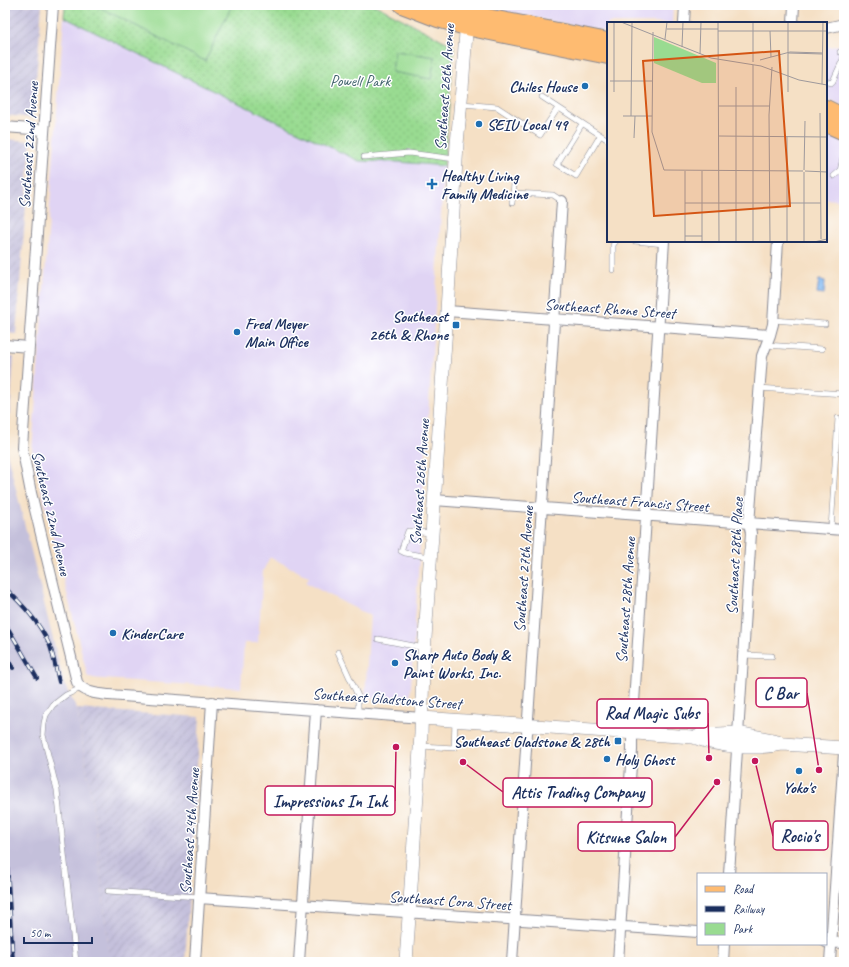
<svg xmlns="http://www.w3.org/2000/svg" width="849" height="967" font-family="Caveat,sans-serif">
	<defs>
		<pattern id="industrial-furrows" width="10" height="10" patternUnits="userSpaceOnUse"><rect width="10" height="10" fill="#c4c0db"/><path d="M-1 1l2-2M0 10L10 0M9 11l2-2" fill="none" stroke="#a8a5be"/></pattern>
		<pattern id="green-dots" width="8" height="8" patternUnits="userSpaceOnUse"><rect width="8" height="8" fill="#99db91"/><path d="M2 2h.1M6 6h.1" fill="none" stroke="#83bc7f" stroke-width="1.8" stroke-linecap="round"/></pattern>
		<pattern id="water-ripples" width="26" height="14" patternUnits="userSpaceOnUse"><rect width="26" height="14" fill="#84bbf4"/><path d="M2 4q2-2 4 0t4 0M15 11q2-2 4 0t4 0" fill="none" stroke="#6b98c9"/></pattern>
	</defs>
	<rect width="100%" height="100%" fill="#fff"/>
	<filter id="ink" filterUnits="userSpaceOnUse"><feTurbulence type="fractalNoise" baseFrequency=".025" numOctaves="2"/><feDisplacementMap in="SourceGraphic" scale="8" xChannelSelector="R" yChannelSelector="G"/><feConvolveMatrix kernelMatrix="1 2 1 2 8 2 1 2 1" color-interpolation-filters="sRGB"/></filter>
	<filter id="wash" filterUnits="userSpaceOnUse"><feTurbulence type="fractalNoise" baseFrequency=".012" numOctaves="4" result="noise"/><feDisplacementMap in="SourceGraphic" scale="16" xChannelSelector="R" yChannelSelector="G"/><feGaussianBlur stdDeviation="0.9" result="paint"/><feColorMatrix in="noise" values="0 0 0 0 0 0 0 0 0 0 0 0 0 0 0 0 0 1.4 0 .05"/><feComposite in="paint" operator="in"/></filter>
	<g filter="url(#wash)">
		<rect width="100%" height="100%" fill="#f5e0c5"/>
		<path fill="#e0d4f4" d="M480,5h193l-1,18h-64v9l-126,-24z
			M64,17l137,68 158,76 40,1 45,4 -34,535 -45,-3 5,-82 -64,-33 3,-6 -39,-20 -7,14 -5,72h-14l-3,45 -153,-10 -56,-226z
			M844,44v62l-18,-8v-50z
			M826,134l18,9 -1,58 -17,-2z"/>
		<path fill="url(#industrial-furrows)" d="M5,5h37l-9,113 -28,-3z
			M5,139l26,2 -15,193 -11,-1z
			M5,357h9l-3,46 -6,6z
			M77,709l123,8 -15,245h-75l-14,-133z"/>
		<path fill="#c4c0db" d="M11,403l-4,50 57,231 13,25 19,120 14,133h-105v-553z"/>
		<path fill="url(#green-dots)" stroke="#5a8578" d="M65,5h310l79,41 -10,120 -45,-4 -40,-1 -158,-76 -137,-68z"/>
		<path fill="#99db91" stroke="#5a8578" d="M95,5h137l-27,56z
			M395,51l40,6 -4,22 -39,-7z"/>
		<path fill="url(#water-ripples)" stroke="#5075a9" d="M819,280l6,1 -1,13 -7,-1z"/>
	</g>
	<g filter="url(#ink)">
		<g fill="none" stroke-linecap="round" stroke-linejoin="round">
			<g stroke="#888892" stroke-width="6">
				<path id="service" d="M840,52l4,-2
					M826,81l5,2 2,-2 11,-24
					M542,97l66,43
					M462,104l35,3 43,28 18,-27
					M582,124l-25,40 19,12 24,-40
					M364,157l45,-4 46,6
					M834,176l6,-5 4,-18
					M513,193l40,2 9,6
					M512,203l2,-19
					M635,241l29,3
					M613,270v-25l3,-4
					M773,320l52,4
					M766,345l56,4
					M759,388l84,6
					M831,529l7,-111
					M429,557l-24,-4 -4,-2 7,-20 23,2
					M378,639l46,9
					M338,652l20,44v17
					M743,655l29,1
					M421,746l33,2 1,-27
					M610,790v11l19,1
					M108,891l91,6
					M76,962l-19,-172 -14,-55 1,-12 2,-8 7,-10 13,-10 15,-7"/>
			</g>
			<g stroke="#888892" stroke-width="12">
				<path id="minor" d="M53,5l-31,442 9,46 46,189c6,11 21,12 32,13l313,23
					M684,23l1,-18
					M793,23l1,-18
					M826,28l18,-4
					M5,127l39,3
					M447,311l323,24
					M5,345l24,2
					M434,500l410,30
					M729,874l22,-341 -2,-9 13,-168 8,-21 3,-11 5,-83
					M199,898l499,34
					M826,942l18,1
					M195,962l17,-260
					M299,962l17,-252
					M512,962l50,-761
					M618,962l14,-212v-17l32,-492
					M723,962l1,-18
					M830,962l14,-209"/>
			</g>
			<g stroke="#888892" stroke-width="14">
				<path id="tertiary" d="M422,718l271,19c28,10 61,13 90,7l61,4
					M700,735l38,-2 40,8
					M406,962l15,-228 2,-66 24,-357 10,-167 5,-55 5,-71"/>
			</g>
			<g stroke="#888892" stroke-width="18">
				<path id="primary" d="M402,5l36,14 28,8 142,29
					M440,5l47,12 121,24
					M826,108l18,9
					M826,124l18,8"/>
			</g>
			<use href="#service" stroke="#fff" stroke-width="5"/>
			<use href="#minor" stroke="#fff" stroke-width="10"/>
			<use href="#tertiary" stroke="#fff" stroke-width="13"/>
			<use href="#primary" stroke="#febb71" stroke-width="16"/>
			<g stroke="#1b2f5e" stroke-width="4">
				<path id="rail" d="M5,588c18,17 35,35 45,58 4,12 6,24 9,36
					M5,623l32,55
					M5,655l8,13
					M5,830l8,132"/>
			</g>
			<use href="#rail" stroke="#fff" stroke-width="2.5" stroke-dasharray="8" stroke-linecap="butt"/>
		</g>
	</g>
	<g fill="#1f6fb2" stroke="#fff" stroke-width="1.5">
		<circle cx="585" cy="86" r="4"/>
		<circle cx="479" cy="124" r="4"/>
		<path d="M430 178h4v4h4v4h-4v4h-4v-4h-4v-4h4z"/>
		<rect x="452" y="321" width="8" height="8" rx="2"/>
		<circle cx="237" cy="332" r="4"/>
		<circle cx="113" cy="633" r="4"/>
		<circle cx="395" cy="663" r="4"/>
		<rect x="614" y="737" width="8" height="8" rx="2"/>
		<circle cx="607" cy="759" r="4"/>
		<circle cx="799" cy="771" r="4"/>
	</g>
	<g text-anchor="middle" stroke-width="3" stroke-linejoin="round" paint-order="stroke">
		<g font-size="16" fill="#41636d" stroke="#fff">
			<text x="360" y="86">Powell Park</text>
		</g>
		<g font-size="16" font-weight="bold" fill="#1b2f5e" stroke="#fff" text-anchor="start">
			<text x="577" y="92" text-anchor="end">Chiles House</text>
			<text x="487" y="130">SEIU Local 49</text>
			<text x="441" y="181">Healthy Living<tspan x="441" dy="18">Family Medicine</tspan></text>
			<text x="448" y="322" text-anchor="end">Southeast<tspan x="448" dy="18">26th &amp; Rhone</tspan></text>
			<text x="245" y="329">Fred Meyer<tspan x="245" dy="18">Main Office</tspan></text>
			<text x="121" y="639">KinderCare</text>
			<text x="403" y="660">Sharp Auto Body &amp;<tspan x="403" dy="18">Paint Works, Inc.</tspan></text>
			<text x="610" y="747" text-anchor="end">Southeast Gladstone &amp; 28th</text>
			<text x="615" y="765">Holy Ghost</text>
			<text x="799" y="793" text-anchor="middle">Yoko's</text>
		</g>
		<g font-size="16" fill="#1b2f5e" stroke="#fff">
			<text transform="translate(444 87) rotate(-86)" y="6">Southeast 26th Avenue</text>
			<text transform="translate(28 145) rotate(-86)" y="6">Southeast 22nd Avenue</text>
			<text transform="translate(610 308) rotate(4)" y="6">Southeast Rhone Street</text>
			<text transform="translate(419 482) rotate(-86)" y="6">Southeast 26th Avenue</text>
			<text transform="translate(640 501) rotate(4)" y="6">Southeast Francis Street</text>
			<text transform="translate(52 513) rotate(77)" y="6">Southeast 22nd Avenue</text>
			<text transform="translate(734 556) rotate(-87)" y="6">Southeast 28th Place</text>
			<text transform="translate(523 569) rotate(-86)" y="6">Southeast 27th Avenue</text>
			<text transform="translate(625 600) rotate(-86)" y="6">Southeast 28th Avenue</text>
			<text transform="translate(387 698) rotate(4)" y="6">Southeast Gladstone Street</text>
			<text transform="translate(189 831) rotate(-86)" y="6">Southeast 24th Avenue</text>
			<text transform="translate(450 900) rotate(4)" y="6">Southeast Cora Street</text>
		</g>
	</g>
	<g transform="translate(607 22)">
		<rect width="220" height="220" fill="#f5e0c5"/>
		<path d="M47,15l62,26v20h-14l-48,-20z" fill="#99db91"/>
		<path d="M57,22l10,4 -2,6 10,1 -5,13 -20,-8z" fill="#99db91"/>
		<path fill="none" stroke="#9e999c" stroke-width="1" d="M14,0l90,36 50,8 38,14 28,5M111,0l1,220M146,0v40M181,0v70M60,7h51M111,9h109M163,9l1,26M46,10l-1,100 12,38 139,1M58,17l2,-17M75,25l1,-25M181,31l35,1M93,32l1,-32M153,38l30,-8 33,1M146,43v177M3,59h42M215,62l1,-62M129,65v155M7,70v-70M111,84h52M213,91l1,126M16,94h29M24,94l1,-94M111,114l109,1M180,114v106M27,116l1,-22M197,148l1,-49M78,149v71M95,149v71M198,149l22,1M197,150v70M78,181h136M78,214h17M163,220l-1,-127 3,-48M207,220l13,-3"/>
		<path fill="#d45514" fill-opacity="0.15" stroke="#d45514" stroke-width="2" d="M172,29l11,155 -136,10 -11,-155z"/>
		<rect width="220" height="220" fill="none" stroke="#1b2f5e" stroke-width="2"/>
	</g>
	<path fill="none" stroke="#c2185b" stroke-width="1.5" d="M819 770L807 693M709 758L708 713M463 762L503 792M396 747L395 801M755 761L773 836M717 782L675 837"/>
	<g fill="#c2185b" stroke="#fff" stroke-width="1.5">
		<circle cx="819" cy="770" r="4"/>
		<circle cx="709" cy="758" r="4"/>
		<circle cx="463" cy="762" r="4"/>
		<circle cx="396" cy="747" r="4"/>
		<circle cx="755" cy="761" r="4"/>
		<circle cx="717" cy="782" r="4"/>
	</g>
	<g fill="#fff" stroke="#c2185b" stroke-width="1.5">
		<rect x="756" y="678" width="51" height="29" rx="4"/>
		<rect x="597" y="699" width="111" height="29" rx="4"/>
		<rect x="503" y="778" width="149" height="29" rx="4"/>
		<rect x="265" y="786" width="130" height="29" rx="4"/>
		<rect x="773" y="821" width="55" height="29" rx="4"/>
		<rect x="578" y="822" width="97" height="29" rx="4"/>
	</g>
	<g font-size="17" text-anchor="middle" font-weight="bold" fill="#1b2f5e">
		<text x="781" y="699">C Bar</text>
		<text x="652" y="719">Rad Magic Subs</text>
		<text x="578" y="798">Attis Trading Company</text>
		<text x="330" y="807">Impressions In Ink</text>
		<text x="800" y="842">Rocio's</text>
		<text x="626" y="843">Kitsune Salon</text>
	</g>
	<rect width="849" height="967" fill="none" stroke="#fff" stroke-width="20"/>
	<rect x="697" y="873" width="130" height="72" fill="#ffffff" stroke="#a4acbf"/>
	<rect x="705" y="886" width="20" height="6" fill="#febb71" stroke="#a4acbf"/>
	<text x="733" y="893" font-size="12" fill="#1b2f5e">Road</text>
	<rect x="705" y="906" width="20" height="6" fill="#1b2f5e" stroke="#a4acbf"/>
	<text x="733" y="913" font-size="12" fill="#1b2f5e">Railway</text>
	<rect x="705" y="923" width="20" height="12" fill="#99db91" stroke="#a4acbf"/>
	<text x="733" y="933" font-size="12" fill="#1b2f5e">Park</text>
	<path d="M24 937v6h68v-6" fill="none" stroke="#1b2f5e" stroke-width="2"/>
	<text x="30" y="937" font-size="12" fill="#1b2f5e" stroke="#ffffff" stroke-width="3" paint-order="stroke">50 m</text>
</svg>
